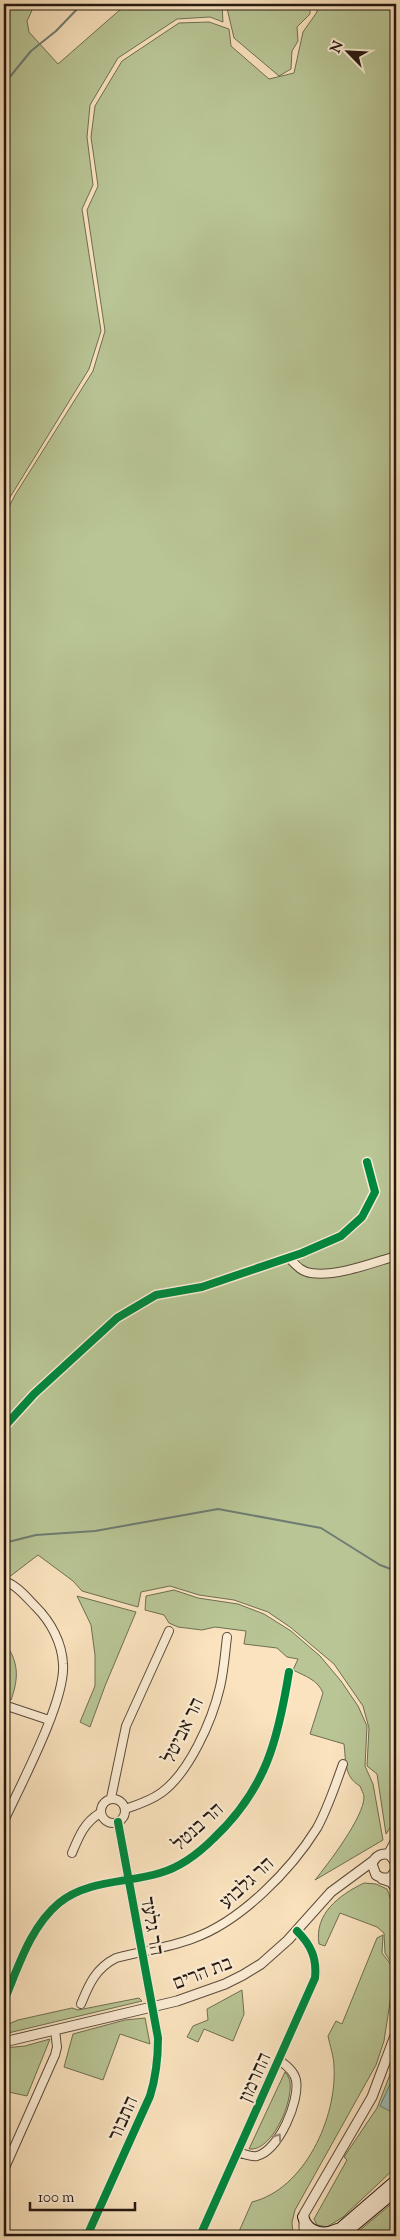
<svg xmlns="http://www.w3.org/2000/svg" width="400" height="2240" font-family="'Sorts Mill Goudy','Frank Ruhl Libre',serif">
	<rect width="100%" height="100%" fill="#fae3be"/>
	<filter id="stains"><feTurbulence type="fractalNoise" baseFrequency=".004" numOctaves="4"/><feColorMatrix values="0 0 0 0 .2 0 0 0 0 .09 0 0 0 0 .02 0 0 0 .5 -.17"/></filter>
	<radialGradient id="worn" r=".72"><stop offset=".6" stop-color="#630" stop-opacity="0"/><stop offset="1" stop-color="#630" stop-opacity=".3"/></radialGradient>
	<path fill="#b9c595" stroke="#6f6e53" d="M4,4h31l-8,17 2,11 29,32 64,-56 10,-4h90l1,18 -13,-5 -33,2 -59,39 -28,47 -3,32 6,48 -11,24 19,122 -12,38 -85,138z
		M226,4h84v10l-13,13 1,14 -6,10 -1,18 -12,7 -45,-38z
		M316,4h80v1787l-6,2 4,29 -8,12 -9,-60 -10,-8 2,-38 -6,-22 -29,-42 -44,-37 -22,-15 -34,-12 -35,-5 -29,-9 -29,6 -3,15 -56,-16 -9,-10 -35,-26 -34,26v-1064l11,-22 78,-124 12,-40 -18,-121 11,-24 -7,-49 4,-31 27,-45 57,-38 30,-1 20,7 2,17 38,33 25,-6 9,-41 14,-20z
		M174,1590l24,8 40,6 26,10 27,17 29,25 21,25 17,25 9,20 -2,40 8,18 10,56 -68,40c13,-16 49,-63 49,-83 0,-3 -3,-8 -4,-11 -16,-9 -14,-25 -16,-42l-34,-10 13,-41c-5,-13 -18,-17 -30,-23l5,-11 -11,-2 -10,-9 -33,-4 2,-13 -31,-4 -13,3 -24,-3 -9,-4 -5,-8 -19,-5 1,-14z
		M77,1596l59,16 -31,74 -15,41 -10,-5 15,-36v-31l-4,-30z
		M4,1642c15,19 15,36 7,58l-7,-1z
		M364,1883l12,1 11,5c10,24 8,50 5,75l-7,-11 -1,-20 -7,-6 -37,-14 -15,33 -6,-2c-5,-30 20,-49 45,-61z
		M383,1935l-1,18 13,17 -11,71 -8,24 -81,145 -3,12 1,14h-56l15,-34c53,-13 85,-85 82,-135 0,-10 -4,-21 -6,-31l8,-15 6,3 35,-86z
		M242,1990l2,24 -11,27 -29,-12 -6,13 -11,-5 6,-11 15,-6 -1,-11z
		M139,1998l3,3 -138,33v-8l14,-6 54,-12 6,2z
		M145,2018l5,26 -30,-10 -17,46 -39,-13 9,-33 52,-14z
		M50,2039l-23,57 -23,-5v-43l21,-2z
		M396,2059v108l-53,50 -16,10 -10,-2 -3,-6 33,-59 -3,-3 33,-49z
		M285,2072c2,3 5,7 5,10 3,20 -18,70 -41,67z
		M396,2200v36h-43z"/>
	<path fill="#9ebeb5" stroke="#6e7c73" d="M392,2080l4,1v33l-16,-8z"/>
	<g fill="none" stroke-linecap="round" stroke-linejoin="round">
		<path stroke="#6e7c73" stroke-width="2" d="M4,84l27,-33 25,-20 26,-27
			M4,1543l32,-8 59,-4 123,-22 103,19 59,37 16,6"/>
		<g stroke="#5a4b3c" stroke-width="10">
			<path id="minor" d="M289,1258c6,6 12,14 22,15 25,4 61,-10 85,-17
				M4,1427l30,-33 83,-76 39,-23 46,-8 100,-34 39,-17 21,-19 13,-25 -8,-30
				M4,1581c13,4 23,17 32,26 15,15 26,36 27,57 3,36 -43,122 -59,157
				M4,1705l45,15
				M111,1798l15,-72 43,-95
				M101 1811a12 12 0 1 1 24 0a12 12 0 1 1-24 0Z
				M125,1809c12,-4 25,-8 36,-16 28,-20 51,-72 59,-106 4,-17 5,-34 7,-50
				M72,1853c7,-17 12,-30 28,-40
				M388,1854l8,-15
				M4,2001c14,-33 26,-74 55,-98 28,-23 68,-20 101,-30 21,-6 39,-20 54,-35 52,-49 64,-98 75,-166
				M81,2004c8,-20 15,-36 35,-46 26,-7 52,-10 78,-20 47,-17 97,-68 123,-110 11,-20 18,-42 26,-64
				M238,2152c6,2 13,5 19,4 22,-6 43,-55 39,-76 -2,-9 -10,-15 -17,-20
				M4,2170l51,-115 2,-8 -2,-17
				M87,2236l63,-140c6,-19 8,-37 8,-58l-40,-216
				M200,2236l115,-258c2,-20 -4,-33 -18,-47"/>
		</g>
		<g stroke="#5a4b3c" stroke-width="11">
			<path id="tertiary" d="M396,1863l-6,-8c-8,-3 -15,1 -18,9l4,11 6,3h8l6,-8
				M382,1879l9,3 5,7
				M4,2042l173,-41 48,-17 18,-9 18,-11 27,-24 43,-48 42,-31
				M310,2236l-6,-8v-14l68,-117 24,-64"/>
		</g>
		<g stroke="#251811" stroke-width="12">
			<path id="secondary" d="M303,2217c5,15 20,19 34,12
				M331,2236l65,-56
				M342,2236l54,-45"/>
		</g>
		<use href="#minor" stroke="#fcedd5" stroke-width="8"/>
		<use href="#tertiary" stroke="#fcedd5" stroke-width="9"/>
		<use href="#secondary" stroke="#fcedd5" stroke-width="10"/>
		<g stroke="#fcedd5" stroke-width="11">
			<path id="cycleway" d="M4,1427l30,-33 83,-76 39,-23 46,-8 100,-34 39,-17 21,-19 13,-25 -8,-30
				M4,2001c14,-33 26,-74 55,-98 28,-23 68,-20 101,-30 21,-6 39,-20 54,-35 52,-49 64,-98 75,-166
				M87,2236l63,-140c6,-19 8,-37 8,-58l-40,-216
				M200,2236l115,-258c2,-20 -4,-33 -18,-47"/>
		</g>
		<use href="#cycleway" stroke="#00873e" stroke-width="8"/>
	</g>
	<defs><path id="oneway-chevron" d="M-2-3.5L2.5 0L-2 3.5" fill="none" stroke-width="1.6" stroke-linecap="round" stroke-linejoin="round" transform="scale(1.25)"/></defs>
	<use stroke="#9b8d7d" href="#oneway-chevron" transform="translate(278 2137) rotate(-57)"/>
	<g text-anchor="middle" stroke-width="4.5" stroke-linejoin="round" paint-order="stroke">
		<g font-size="20" fill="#251811" stroke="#fcedd5">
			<text transform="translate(182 1730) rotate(-64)" y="7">הר אביטל</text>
			<text transform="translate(197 1826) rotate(-42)" y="7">הר בנטל</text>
			<text transform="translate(246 1882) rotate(-43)" y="7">הר גלבוע</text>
			<text transform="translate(153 1926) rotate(80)" y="7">הר גלעד</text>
			<text transform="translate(202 1972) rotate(-21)" y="7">בת הרים</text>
			<text transform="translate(254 2077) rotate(-66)" y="7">החרמון</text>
			<text transform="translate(122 2118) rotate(-66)" y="7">התבור</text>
		</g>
	</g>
	<rect width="400" height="2240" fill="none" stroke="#fae3be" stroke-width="20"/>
	<rect x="5" y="5" width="390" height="2230" fill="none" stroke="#251811" stroke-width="2.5"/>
	<rect x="10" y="10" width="380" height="2220" fill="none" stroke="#251811"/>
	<g transform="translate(348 52) rotate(294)" stroke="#fcedd5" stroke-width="4" paint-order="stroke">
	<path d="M0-4L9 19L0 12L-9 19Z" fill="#251811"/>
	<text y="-8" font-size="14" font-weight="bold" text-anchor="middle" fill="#251811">N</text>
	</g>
	<path d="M30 2202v8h105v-8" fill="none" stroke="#251811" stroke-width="2.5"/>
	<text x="38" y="2202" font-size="15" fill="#251811" stroke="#fcedd5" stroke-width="4" paint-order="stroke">100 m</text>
	<rect width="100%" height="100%" filter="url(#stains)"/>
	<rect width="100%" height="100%" fill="url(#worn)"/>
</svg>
